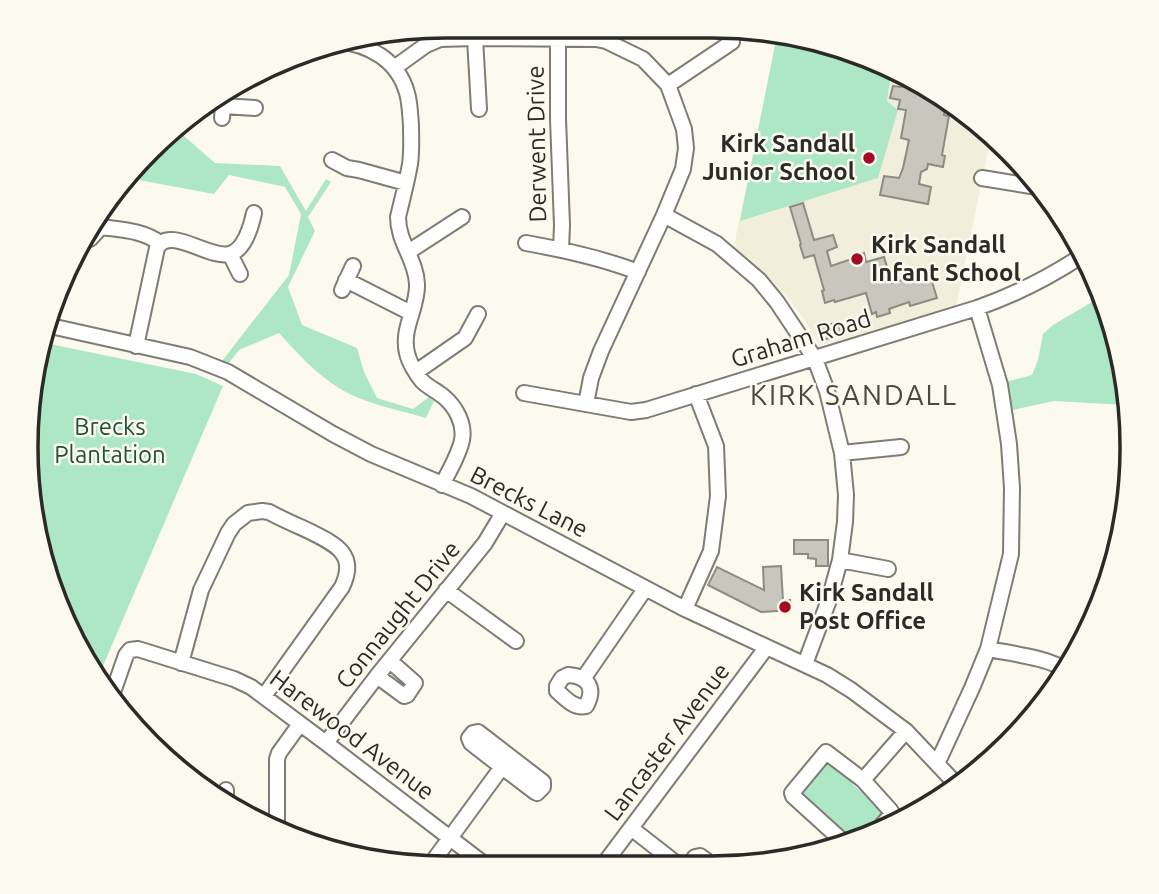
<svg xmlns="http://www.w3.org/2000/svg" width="1159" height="894" font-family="Ubuntu,sans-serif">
	<rect width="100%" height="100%" fill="#fcfaef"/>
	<path fill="#f1eedc" d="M777,35l70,13 121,65 23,24 -35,169 -137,40 -13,-24 -17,-23 -26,-27 -29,-26z"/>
	<path fill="#ade7c6" d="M777,35l70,13 44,24 -4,29 11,9 -20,68 -138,43z
		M176,129l39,34 65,3 26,45 20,-32 5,3 -23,35 7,14 -27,56 14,38 55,23 7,24 13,26 36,11 16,-12 5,4 -8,17c-27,-8 -64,-15 -87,-30 -23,-14 -42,-35 -60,-55l-40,17 -11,14 -6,-3 67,-86 12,-61 -16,-27 -56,-12 -15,19 -86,-16 21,-28z
		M1097,299l28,66v40l-71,-4 -41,9 -8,-28 27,-7 6,-15 5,-26 10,-9z
		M40,342l156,32 27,12 -126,294 -56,-124 -15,-109z
		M823,762h9l18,13 2,9 10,8h7l18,19c-5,17 -21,25 -36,33l-51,-47 -1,-7z"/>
	<path fill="#c9c7bd" stroke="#8d8b82" stroke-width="2" d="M904,79l42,22 -2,14 5,1 -7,39 3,1 -2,11 -15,-3 -1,5 -6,3 -2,12 12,3 -3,17 -48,-9 4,-19 15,2 4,-10 6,-28 -8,-2 5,-28 -8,-1 2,-9 -10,-2 3,-12 9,1z
		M803,203l11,37 19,-5 4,12 -10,4 4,15 21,-7 -1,-2 13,-4 2,9 18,-5 8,26 37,-11 8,26 -27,8 -1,-4 -20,7 1,4 -13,4 -1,-5 -4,2 -6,-21 -31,9 -1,-2 -9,3 -3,-12 2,-1 -10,-35 -10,3 -4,-13 1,-1 -11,-37z
		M838,322l4,12 -19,6 -4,-12z
		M794,540h34v26h-12v-7l-8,-1v-4h-14z
		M781,566l2,35 7,-1 1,10 -30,2 -53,-27 9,-18 47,23 -1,-23z"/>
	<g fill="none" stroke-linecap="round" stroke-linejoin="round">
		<g stroke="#7e7c73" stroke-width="18">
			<path id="minor" d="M475,38l4,71
				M558,39v80l4,106 -1,24
				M337,41c32,3 61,19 70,52 3,10 3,21 4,32 0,13 1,26 -1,39 -3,18 -8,36 -12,53 0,26 18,42 19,67 1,24 -16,44 -10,69 2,9 9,21 15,28 7,7 15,10 22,16 12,10 21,27 18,43 -3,15 -13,31 -20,45
				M394,68l32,-23 14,-6 35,-1 121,1 10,2 37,18 25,26 16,44 2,19 -3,21 -19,46 -63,136 -10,27 -5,26
				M668,85l64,-43
				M223,106l32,2
				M222,118l2,-26
				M332,160l15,8 12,2 47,13
				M982,178l55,9
				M664,215l53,29 42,36 18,22 38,57 12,32 15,62 4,42 -1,27 -5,38 -11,40 -24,64
				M101,227c21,3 41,3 59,16
				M90,239l11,-12 -4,-9
				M526,243c39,7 76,15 112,29
				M408,252l54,-35
				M230,254l10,20
				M346,280l65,33
				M342,290l11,-24
				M46,325l144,32 38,15 105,62 38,20 100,42 214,113 142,66 24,15 55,41 51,54
				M136,346l21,-98c12,-23 52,11 72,6 15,-3 22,-27 25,-41
				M416,372l49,-34 13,-24
				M524,393l107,19 15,-2 331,-102c37,-13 71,-30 103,-51
				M842,453l59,-6
				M840,560l48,9
				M446,590l70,51
				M685,609l26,-58 7,-55 -2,-50 -20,-52
				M988,649c19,4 65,9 78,22
				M181,663l20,-73 27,-57 6,-9 14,-11 14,-2 7,1c13,7 27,13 40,19 26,13 49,23 33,56l-78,109
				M568,675c20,1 28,13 18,31 -12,3 -21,-8 -29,-15v-5l5,-8z
				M377,676l27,20 3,-1 8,-12 -25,-22
				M583,679l62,-90
				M112,695l14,-40 4,-5 8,-1 96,30 17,8 75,56 158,121
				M326,743l51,-67 108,-133 18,-30
				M937,764l35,-76 16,-39 23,-95 1,-66 -3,-44 -9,-59 -23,-77
				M863,780l43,-49
				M226,803v-13
				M277,828v-69l2,-6 21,-29
				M631,828l46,36
				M847,845l-54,-49 -1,-3 34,-41 37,28 27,30 2,3 -2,3 -13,15
				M431,864l71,-97 -31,-24 -2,-5 4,-5 5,-1 65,50v5l-6,6 -2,-1 -33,-25
				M604,864l162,-216
				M690,864l5,-7 5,-1 11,8"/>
		</g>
		<use href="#minor" stroke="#fff" stroke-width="14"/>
	</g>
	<g fill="#a50a25" stroke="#fcfaef" stroke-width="2.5">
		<circle cx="869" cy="158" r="7"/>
		<circle cx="857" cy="259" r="7"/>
		<circle cx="785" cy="607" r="7"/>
	</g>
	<g text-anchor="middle" stroke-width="5" stroke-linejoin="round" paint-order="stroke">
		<g font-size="24" fill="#2a2a26" stroke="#fcfaef">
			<text transform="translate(537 144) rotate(-91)" y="8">Derwent Drive</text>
			<text transform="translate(801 339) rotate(-17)" y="8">Graham Road</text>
			<text transform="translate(529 502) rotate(27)" y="8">Brecks Lane</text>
			<text transform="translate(398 615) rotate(-51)" y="8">Connaught Drive</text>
			<text transform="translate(352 735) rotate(37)" y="8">Harewood Avenue</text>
			<text transform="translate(667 742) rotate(-53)" y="8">Lancaster Avenue</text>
		</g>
		<g font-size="24" font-weight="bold" fill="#2a2a26" stroke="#fcfaef" text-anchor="start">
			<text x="855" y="152" text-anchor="end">Kirk Sandall<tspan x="855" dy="28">Junior School</tspan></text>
			<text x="871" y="253">Kirk Sandall<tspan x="871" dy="28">Infant School</tspan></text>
			<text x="799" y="601">Kirk Sandall<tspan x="799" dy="28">Post Office</tspan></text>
		</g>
		<g font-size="24" fill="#1f5239" stroke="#fcfaef">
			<text x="110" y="435">Brecks<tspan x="110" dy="28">Plantation</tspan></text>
		</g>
		<g font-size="28" letter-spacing="2" fill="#4a4940" stroke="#fcfaef">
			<text x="854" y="405">KIRK SANDALL</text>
		</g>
	</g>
	<path d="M0 0H1159V894H0ZM446 38H712A408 408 0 0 1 1120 446V448A408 408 0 0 1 712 856H446A408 408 0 0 1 38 448V446A408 408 0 0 1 446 38Z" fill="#fcfaef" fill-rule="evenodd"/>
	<path fill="none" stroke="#2a2a26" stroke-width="3.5" d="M446 38H712A408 408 0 0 1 1120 446V448A408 408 0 0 1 712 856H446A408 408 0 0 1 38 448V446A408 408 0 0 1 446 38Z"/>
</svg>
